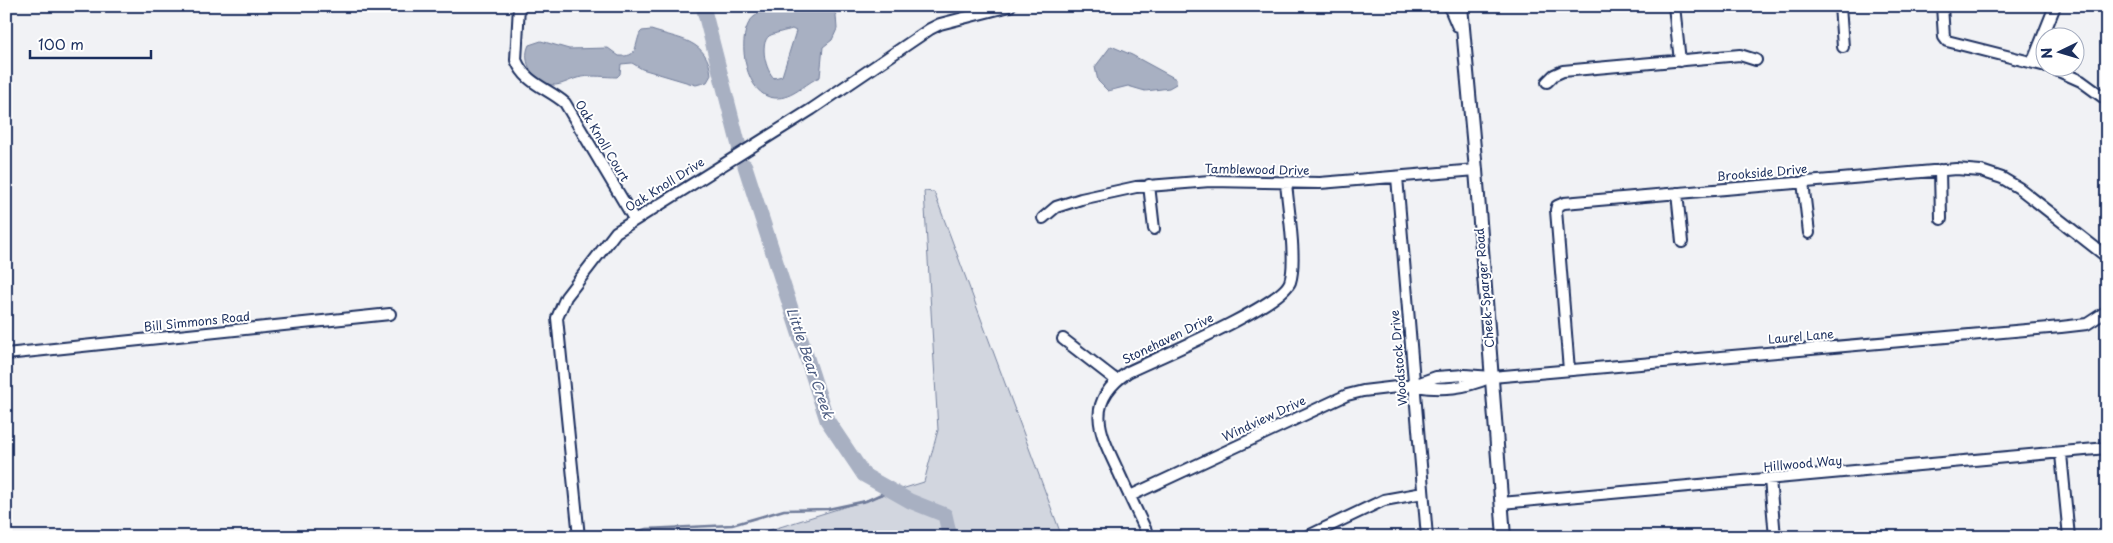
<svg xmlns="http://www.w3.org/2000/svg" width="2113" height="543" font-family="'Playpen Sans',sans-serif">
	<rect width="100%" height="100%" fill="#f1f2f5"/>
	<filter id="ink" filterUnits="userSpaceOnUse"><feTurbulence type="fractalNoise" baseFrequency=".02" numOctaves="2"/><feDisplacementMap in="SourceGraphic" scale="10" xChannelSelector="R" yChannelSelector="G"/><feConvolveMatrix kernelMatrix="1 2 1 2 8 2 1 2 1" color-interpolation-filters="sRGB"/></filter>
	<g filter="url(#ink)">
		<path fill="#d2d6df" stroke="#76829e" d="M924,191l10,1 128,345h-314l176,-55 14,-52z"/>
		<path fill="#a8b0c2" stroke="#707c9a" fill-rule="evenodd" d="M777,6h53l6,9 1,14 -5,11 -9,7 -3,30c-15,6 -27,22 -45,21 -29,-1 -39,-57 -25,-77 5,-8 19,-11 27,-15zM792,29l4,2 -14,45 -8,2c-8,-7 -15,-34 -5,-42 5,-3 17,-5 23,-7z
			M651,30c27,9 57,9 60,45l-4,7 -11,3 -54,-16 -10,-6 -11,1 -1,10 -3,3c-12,0 -23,-2 -35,0 -10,1 -20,9 -30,8 -18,-1 -31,-24 -23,-40l12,-4 28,8 39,-1 11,8c19,1 15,-8 21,-23l2,-2z
			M1111,46l21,9 44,24v5l-7,4 -15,2 -9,1 -17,-5 -20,5 -10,-10 -3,-14z"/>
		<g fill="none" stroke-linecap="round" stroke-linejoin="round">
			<path stroke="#707c9a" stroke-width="2.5" d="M620,537l26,-8 86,-4 52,-15 44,-1 38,-8 24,-11"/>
			<path stroke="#a8b0c2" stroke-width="15" d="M703,6l37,144
				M745,166l82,254 37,55 46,26 35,14 5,22"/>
			<g stroke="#1b2f5e" stroke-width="14">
				<path id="minor" d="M519,6l-3,54c10,24 30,27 49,43l69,116
					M1674,6l6,55
					M1840,6l3,41
					M1942,6l2,31 3,4 99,25
					M2033,61l22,-55
					M2052,68l29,13 26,19
					M1547,82l7,-7 9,-4 177,-16 16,5
					M1940,170l1,49
					M1397,177l30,360
					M1803,182l6,51
					M1149,185l5,44
					M1677,193l5,49
					M1043,218l13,-11 25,-8 55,-12 74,-6 110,2 156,-13
					M1063,339l53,41
					M6,354l384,-40
					M1569,370l-13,-160 1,-4 7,-3 392,-34 25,2 21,7 17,10 88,69
					M1416,386c27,5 48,2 73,-8
					M2061,454l8,83
					M1770,479l5,58
					M1130,496l217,-101 16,-4 51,-6 22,-8 29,-2 27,2 569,-50 26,-3 20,-13
					M1501,503l606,-55
					M579,537l-22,-219 9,-21 50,-65 196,-123 118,-80 10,-5 70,-18
					M1149,537c-10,-21 -20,-42 -30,-64 -19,-40 -36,-70 9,-101 29,-14 153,-66 162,-90 7,-21 -2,-75 -4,-99
					M1306,537l78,-37 39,-7"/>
			</g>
			<g stroke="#1b2f5e" stroke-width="16">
				<path id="major" d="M1450,6l8,19
					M1461,6l15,164 28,367"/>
			</g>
			<use href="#minor" stroke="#fff" stroke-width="10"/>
			<use href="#major" stroke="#fff" stroke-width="12"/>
		</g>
	</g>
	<g text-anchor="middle" stroke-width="4" stroke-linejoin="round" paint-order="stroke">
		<g font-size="12" fill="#1b2f5e" stroke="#fff">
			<text transform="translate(602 141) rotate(59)" y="4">Oak Knoll Court</text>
			<text transform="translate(1257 170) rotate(1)" y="4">Tamblewood Drive</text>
			<text transform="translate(1762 173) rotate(-5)" y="4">Brookside Drive</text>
			<text transform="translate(665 185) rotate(-32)" y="4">Oak Knoll Drive</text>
			<text transform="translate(1485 288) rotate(-95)" y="4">Cheek-Sparger Road</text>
			<text transform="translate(197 322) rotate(-6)" y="4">Bill Simmons Road</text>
			<text transform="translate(1801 337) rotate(-5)" y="4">Laurel Lane</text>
			<text transform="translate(1168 339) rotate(-26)" y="4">Stonehaven Drive</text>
			<text transform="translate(1399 358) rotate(-95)" y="4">Woodstock Drive</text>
			<text transform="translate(1264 419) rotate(-25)" y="4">Windview Drive</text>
			<text transform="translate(1803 464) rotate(-5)" y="4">Hillwood Way</text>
		</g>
		<g font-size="14" font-style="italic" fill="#4c5c81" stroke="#fff">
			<text transform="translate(810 363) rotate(71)" y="5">Little Bear Creek</text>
		</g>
	</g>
	<rect width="2113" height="543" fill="none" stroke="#fff" stroke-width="25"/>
	<rect x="12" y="12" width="2088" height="518" fill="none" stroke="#1b2f5e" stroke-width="2" filter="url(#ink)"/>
	<g transform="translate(2060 52) rotate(265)"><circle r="24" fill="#ffffff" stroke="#a4acbf"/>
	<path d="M0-4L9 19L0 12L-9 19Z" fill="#1b2f5e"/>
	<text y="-8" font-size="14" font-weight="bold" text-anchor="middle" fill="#1b2f5e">N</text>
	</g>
	<path d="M30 50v8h121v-8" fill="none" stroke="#1b2f5e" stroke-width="2.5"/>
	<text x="38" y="50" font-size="15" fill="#1b2f5e" stroke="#ffffff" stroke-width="4" paint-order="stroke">100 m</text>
</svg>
